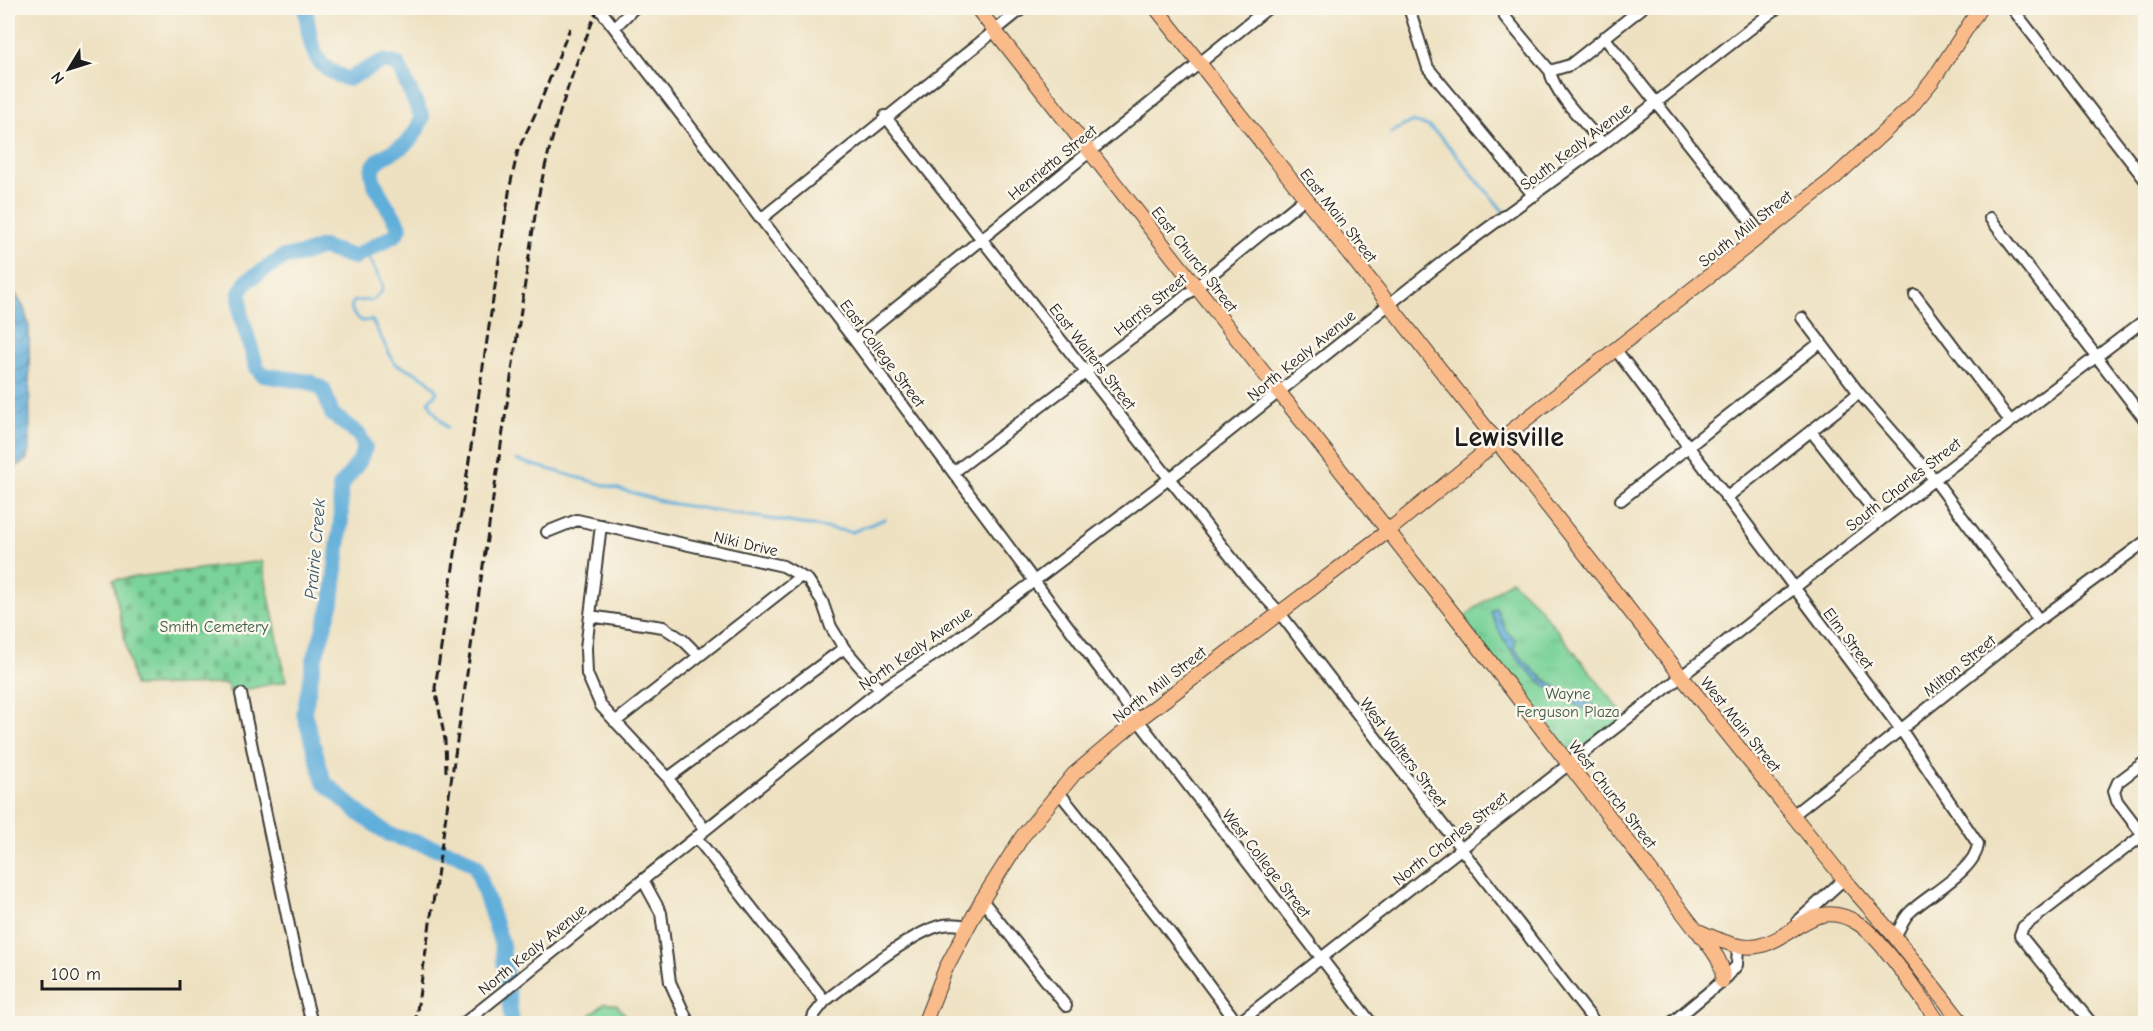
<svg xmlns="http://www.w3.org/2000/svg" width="2153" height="1031" font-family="'Comic Neue',sans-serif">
	<defs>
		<pattern id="cemetery-stones" width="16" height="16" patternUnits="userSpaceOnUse" patternTransform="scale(1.5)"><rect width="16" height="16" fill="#7ad399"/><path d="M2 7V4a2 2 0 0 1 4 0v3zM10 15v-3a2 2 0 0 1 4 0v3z" fill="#69b583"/></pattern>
		<pattern id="park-tufts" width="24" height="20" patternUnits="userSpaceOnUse" patternTransform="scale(1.5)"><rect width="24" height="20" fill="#7ad399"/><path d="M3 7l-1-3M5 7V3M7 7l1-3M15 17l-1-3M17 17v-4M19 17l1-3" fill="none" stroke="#69b583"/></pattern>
		<pattern id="water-waves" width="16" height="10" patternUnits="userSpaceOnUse" patternTransform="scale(1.5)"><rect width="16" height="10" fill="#60aeda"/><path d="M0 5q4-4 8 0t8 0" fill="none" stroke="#4e8db0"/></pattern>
	</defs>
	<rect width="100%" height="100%" fill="#fbf7ec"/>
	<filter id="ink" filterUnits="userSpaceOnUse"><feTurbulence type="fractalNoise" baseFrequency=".0167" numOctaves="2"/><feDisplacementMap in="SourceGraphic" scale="12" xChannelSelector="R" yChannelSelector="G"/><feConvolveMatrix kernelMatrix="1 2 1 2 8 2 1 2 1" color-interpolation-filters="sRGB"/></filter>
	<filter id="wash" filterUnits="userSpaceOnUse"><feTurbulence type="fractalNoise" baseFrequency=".008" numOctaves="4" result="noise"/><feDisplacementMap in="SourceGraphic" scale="24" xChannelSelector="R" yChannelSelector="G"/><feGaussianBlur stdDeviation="1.35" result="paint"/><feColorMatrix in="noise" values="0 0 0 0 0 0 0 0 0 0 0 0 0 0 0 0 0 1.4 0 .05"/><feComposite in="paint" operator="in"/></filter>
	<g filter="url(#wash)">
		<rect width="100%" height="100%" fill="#eee1c1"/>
		<path fill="url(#cemetery-stones)" stroke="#4b785a" stroke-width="1.5" d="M262,561l24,120 -56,12 -3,-9 -93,2 -21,-106z"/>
		<path fill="url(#park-tufts)" stroke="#4b785a" stroke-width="1.5" d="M1511,580l27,26 90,114 -58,45 -111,-144z"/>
		<path fill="#7ad399" stroke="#4b785a" stroke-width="1.5" d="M605,1003l12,2 15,18h-48v-3z"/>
		<path fill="url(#water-waves)" stroke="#3e657b" stroke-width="1.5" d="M8,282l16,26 5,19 1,122 -4,12 -9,5 -9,12z
			M1496,608l10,23 10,9 -2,8c24,33 54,47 90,62l4,5 -4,3c-51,-21 -94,-52 -113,-106z"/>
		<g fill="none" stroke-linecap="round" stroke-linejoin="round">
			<path stroke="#60aeda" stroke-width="3" d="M1390,133l21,-11 17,4 14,12 61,73
				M366,253l16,30v8l-9,9 -19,1 -3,6 3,8 8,6 10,-1 23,44c14,5 36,14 42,28l-8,9 2,6 16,21
				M516,460l152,43 184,29 33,-13"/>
			<path stroke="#60aeda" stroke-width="16" d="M305,8c7,36 3,58 43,71l35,-18 15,4 24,52c-4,11 -8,20 -17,27 -10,9 -34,14 -33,30 1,14 21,40 28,53l-5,8 -41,22 -32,-10 -18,7 -20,3 -37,24 -7,12 1,23 16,52 6,7 47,7 13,7 9,25 27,21 6,12 -6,15 -19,25 1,34 -9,81 -18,58 -10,53 20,69 37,33 29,20 67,19 19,12 26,79 10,79"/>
		</g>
	</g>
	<g filter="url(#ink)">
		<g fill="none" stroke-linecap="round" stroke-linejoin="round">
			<g stroke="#3c3a35" stroke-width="14">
				<path id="minor" d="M599,8l256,333 283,379 234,304
					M1409,8l19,60 106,128
					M1504,8l1,9 45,54c4,23 38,55 53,73
					M2012,8l134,173
					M615,27l19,-19
					M1604,37l158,199
					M1550,71l20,-6 72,-57
					M885,116l364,464 30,32 317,412
					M1990,218l156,203
					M761,219l262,-211
					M1915,295l95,126
					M1802,318l57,75 75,86 105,141
					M855,341l413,-333
					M1616,350l286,381 76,113c-2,26 -49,50 -68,68 -7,6 -10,17 -15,25
					M1811,431l70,89
					M954,472l213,-161 138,-113
					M1726,498l133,-105
					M1621,500l200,-158
					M601,525l-15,123 1,26 14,32 67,72 37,52
					M547,532l30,-12 206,46 25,14 14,21 9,26 13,21 36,42
					M590,616l73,11 20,13 16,16
					M241,694l57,275 14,55
					M615,722l186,-146
					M2146,761l-28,21 -4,9 3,10 29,38
					M668,778l176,-130
					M1058,791l107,135 73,98
					M1793,815l246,-195 107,-79
					M696,837l129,164
					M643,880l18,33 9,69 19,42
					M982,900l84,106
					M1797,922l47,-43
					M463,1024l417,-334 71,-46 227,-172 277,-220 148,-108 174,-136
					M811,1024l3,-9 11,-14c27,-21 83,-66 114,-75 10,-3 19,-2 28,0
					M1237,1024l644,-504 265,-201
					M1670,1024l57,-47 10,-12 1,-19
					M2092,1024l-72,-89 3,-8 120,-92"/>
			</g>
			<g stroke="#3c3a35" stroke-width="16">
				<path id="major" d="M977,8l482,613 237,309c18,8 42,20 62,16 36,-7 57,-51 101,-22 24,16 62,74 81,100
					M1156,8l526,669 162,202 51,58 68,87
					M1700,934c10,13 26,30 22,47
					M924,1024l22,-56 36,-68 40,-63 52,-63 64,-54 250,-189 109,-89 336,-263 77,-71 23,-28 47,-72"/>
			</g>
			<use href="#minor" stroke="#fff" stroke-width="10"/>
			<use href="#major" stroke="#fabb8b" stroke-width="14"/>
			<path stroke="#1c1c1c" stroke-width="3" stroke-dasharray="9 4.5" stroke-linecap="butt" d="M446,772l-1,-32 -10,-52 75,-502 8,-36 20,-42 32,-80
				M415,1024l121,-815c13,-70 35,-136 62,-201"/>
		</g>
	</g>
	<g text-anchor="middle" stroke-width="5" stroke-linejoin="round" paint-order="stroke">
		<g font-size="16" fill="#1c1c1c" stroke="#fbf7ec">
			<text transform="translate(1575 146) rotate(-37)" y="6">South Kealy Avenue</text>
			<text transform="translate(1052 162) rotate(-39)" y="6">Henrietta Street</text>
			<text transform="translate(1339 215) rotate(52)" y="6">East Main Street</text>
			<text transform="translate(1745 228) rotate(-38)" y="6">South Mill Street</text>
			<text transform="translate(1195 259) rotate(52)" y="6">East Church Street</text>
			<text transform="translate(1150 304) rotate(-39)" y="6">Harris Street</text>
			<text transform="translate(883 353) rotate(53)" y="6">East College Street</text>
			<text transform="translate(1301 355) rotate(-39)" y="6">North Kealy Avenue</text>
			<text transform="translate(1093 356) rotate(52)" y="6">East Walters Street</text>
			<text transform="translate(1903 484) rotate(-38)" y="6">South Charles Street</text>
			<text transform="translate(746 543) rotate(13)" y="6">Niki Drive</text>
			<text transform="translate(1849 638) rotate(53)" y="6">Elm Street</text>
			<text transform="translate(915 648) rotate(-35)" y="6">North Kealy Avenue</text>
			<text transform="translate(1959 665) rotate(-39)" y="6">Milton Street</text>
			<text transform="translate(1159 684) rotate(-38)" y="6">North Mill Street</text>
			<text transform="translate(1741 724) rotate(51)" y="6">West Main Street</text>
			<text transform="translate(1404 752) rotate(53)" y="6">West Walters Street</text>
			<text transform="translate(1613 794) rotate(52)" y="6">West Church Street</text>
			<text transform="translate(1450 838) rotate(-38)" y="6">North Charles Street</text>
			<text transform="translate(1267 863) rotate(52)" y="6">West College Street</text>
			<text transform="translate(532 949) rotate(-39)" y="6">North Kealy Avenue</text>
		</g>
		<g font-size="16" fill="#3d5c48" stroke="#fbf7ec">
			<text x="214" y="632">Smith Cemetery</text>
			<text x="1568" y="699">Wayne<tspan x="1568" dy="18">Ferguson Plaza</tspan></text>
		</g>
		<g font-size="18" font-style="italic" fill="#375668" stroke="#fbf7ec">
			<text transform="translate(315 549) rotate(-85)" y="6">Prairie Creek</text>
		</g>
		<g font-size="28" font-weight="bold" fill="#1c1c1c" stroke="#fbf7ec">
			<text x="1509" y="446">Lewisville</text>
		</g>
	</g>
	<rect width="2153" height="1031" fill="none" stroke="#fbf7ec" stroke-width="30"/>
	<g transform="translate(69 69) rotate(232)" stroke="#fbf7ec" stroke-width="4.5" paint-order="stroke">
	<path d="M0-4.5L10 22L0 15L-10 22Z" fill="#1c1c1c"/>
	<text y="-9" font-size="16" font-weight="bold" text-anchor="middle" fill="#1c1c1c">N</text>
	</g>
	<path d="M42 980v9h138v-9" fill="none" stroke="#1c1c1c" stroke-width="3"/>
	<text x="51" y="980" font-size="18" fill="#1c1c1c" stroke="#fbf7ec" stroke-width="4.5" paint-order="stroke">100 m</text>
</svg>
